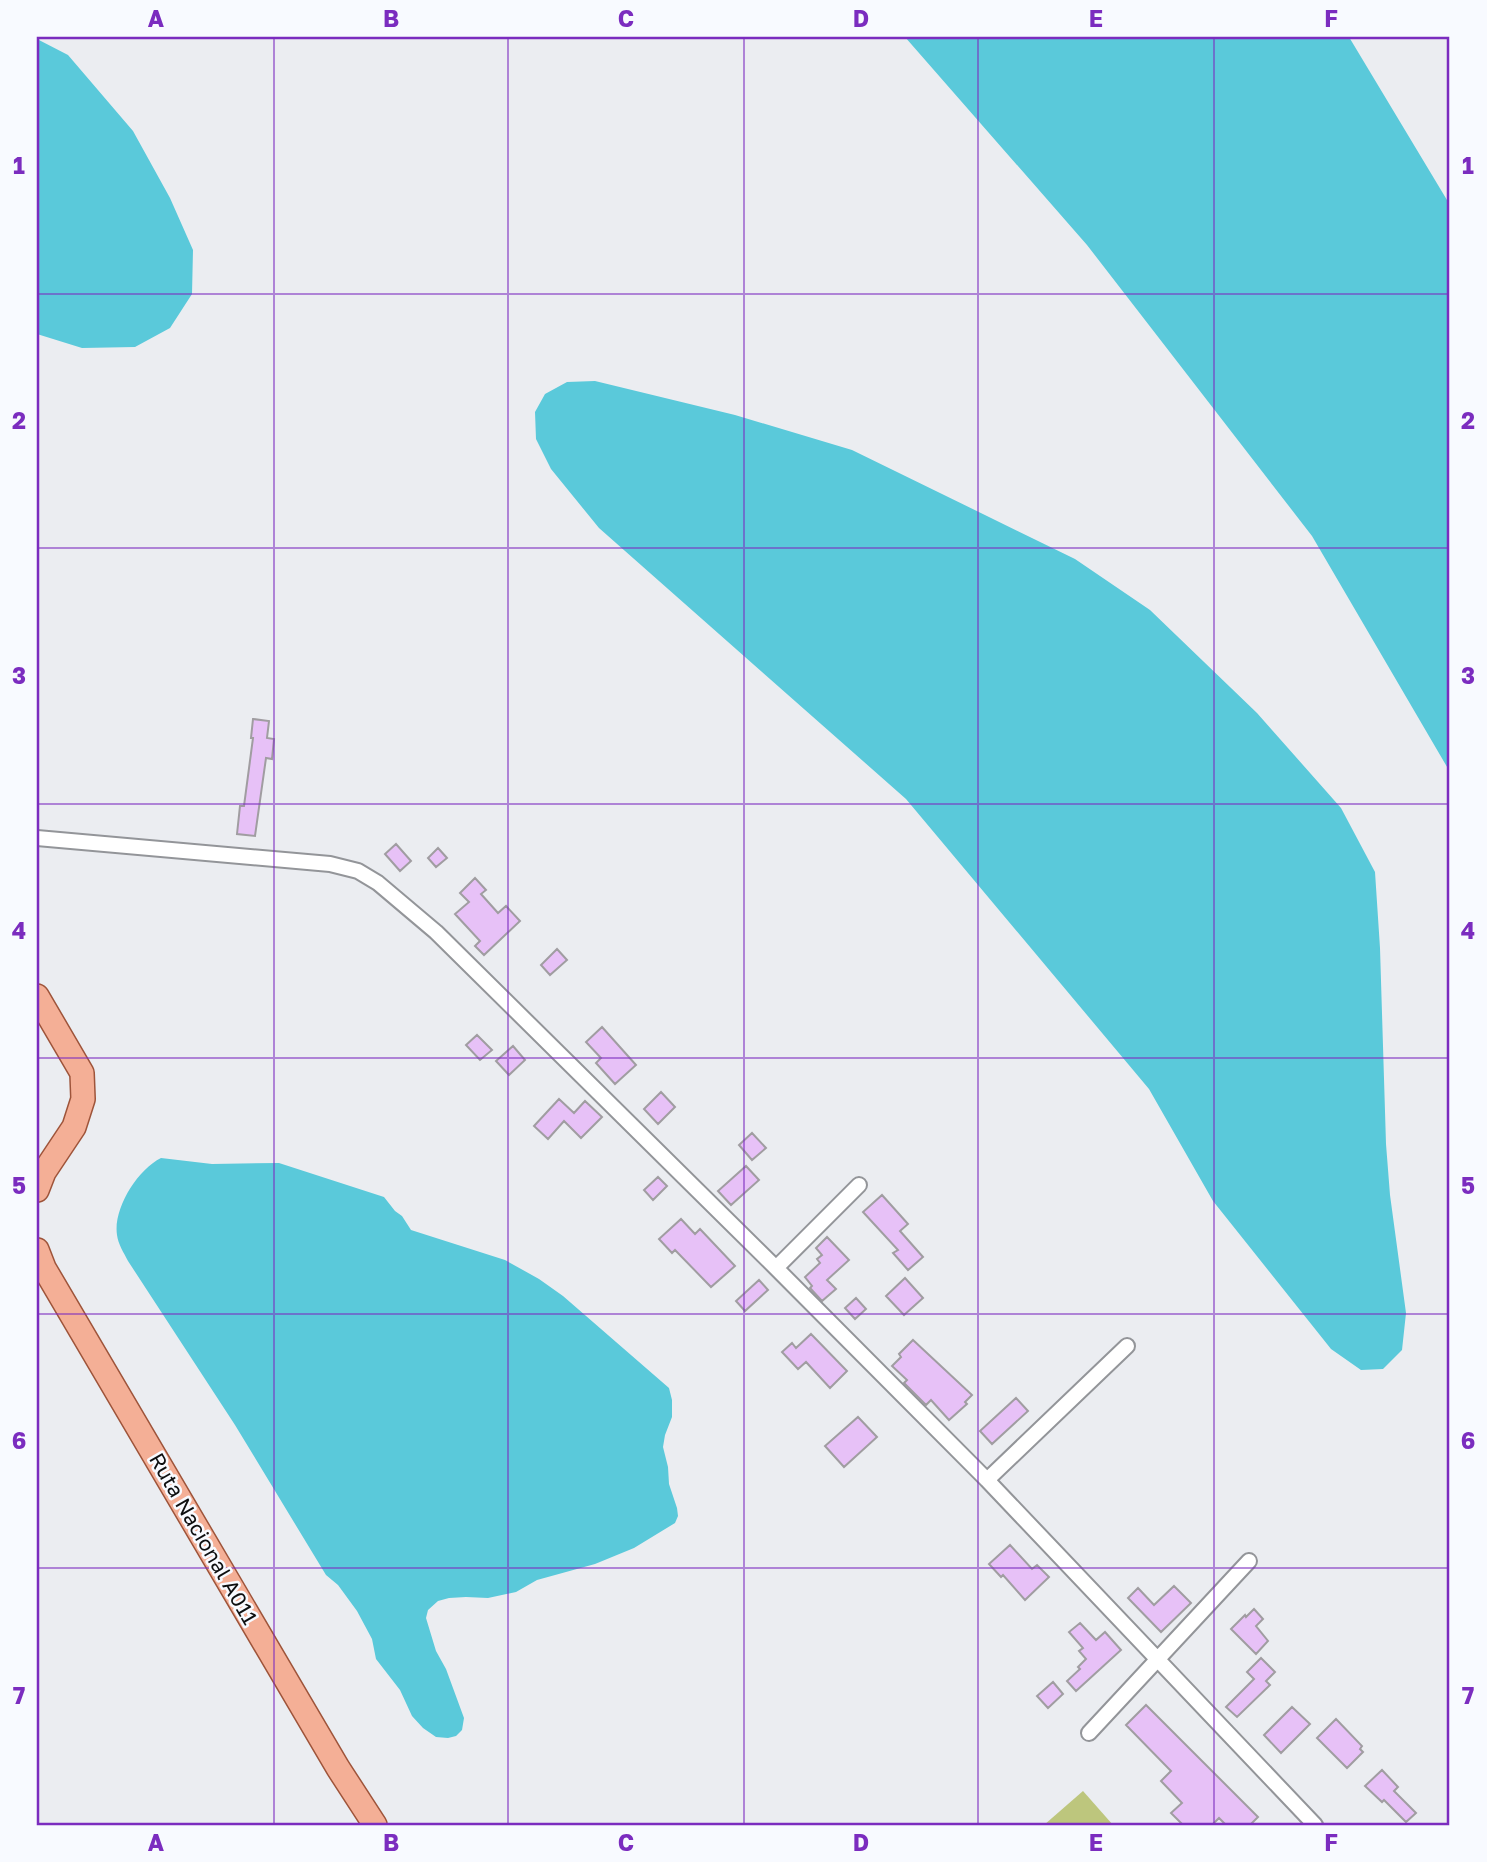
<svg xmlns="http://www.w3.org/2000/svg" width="1487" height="1862" font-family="'Golos Text',sans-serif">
	<rect width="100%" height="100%" fill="#ebedf1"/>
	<path fill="#bdc67d" d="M1083,1791l30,34h-69z"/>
	<path fill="#5ac9da" d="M905,37h444l101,168v567l-138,-236 -225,-291z
		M37,39l31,16 65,76 37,67 23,52 -1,44 -22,34 -35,19 -53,1 -45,-14z
		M595,381l140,34 117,35 223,109 75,51 107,103 84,95 34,64 5,76 6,196 4,51 16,118 -4,37 -19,19 -22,1 -30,-21 -118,-148 -64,-112 -243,-290 -307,-271 -48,-59 -15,-30 -1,-27 10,-18 22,-12z
		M161,1158l51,6 67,-1 105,34 11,14 7,5 9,14 94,30 34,19 24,17 106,92 3,12v17l-7,18 -2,12 5,20 1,17 8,24 1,8 -3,7 -41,25 -39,16 -58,16 -21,12 -28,6 -22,-1 -17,1 -11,3 -10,9 -2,8 10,33 10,18 18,49 -2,12 -6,6 -8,2 -12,-1 -13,-9 -11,-12 -12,-26 -24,-31 -4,-20 -15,-28 -19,-26 -12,-10 -91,-150 -107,-164c-4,-8 -10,-17 -11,-26 -4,-26 20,-65 44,-77z"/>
	<path fill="#e7c1f7" stroke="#a09da1" stroke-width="2" d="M253,719l16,2 -2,17 7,1 -2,20 -6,-1 -11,78 -18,-2 3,-28h4l9,-68h-2z
		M396,844l15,17 -11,10 -15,-17z
		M438,848l9,10 -11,9 -8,-9z
		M475,878l11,12 -5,4 17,19 8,-7 14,15 -36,34 -9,-9 5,-5 -25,-27 14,-12 -9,-9z
		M557,949l10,11 -17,15 -9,-10z
		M602,1027l34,38 -21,19 -19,-21 5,-5 -15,-16z
		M477,1035l15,15 -12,10 -14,-15z
		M513,1046l12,14 -16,15 -13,-14z
		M661,1092l14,15 -17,17 -14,-15z
		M559,1099l15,14 11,-12 17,16 -21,21 -17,-17 -16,18 -14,-13z
		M752,1133l14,15 -14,12 -13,-15z
		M746,1166l13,14 -28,25 -13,-14z
		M658,1177l9,9 -14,14 -9,-10z
		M882,1195l26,29 -8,7 23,26 -15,13 -15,-17 5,-3 -35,-38z
		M681,1219l14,15 5,-5 35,37 -24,21 -36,-37 -3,3 -13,-14z
		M827,1237l22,23 -22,20 9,9 -14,12 -12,-13 2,-2 -7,-9 15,-14 -3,-4 5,-4 -6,-7z
		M905,1278l18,20 -19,17 -18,-19z
		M759,1280l9,10 -23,21 -9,-10z
		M856,1298l10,11 -11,10 -10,-11z
		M811,1334l36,37 -17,17 -24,-26 -8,7 -16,-17 10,-9 4,5z
		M913,1340l59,55 -7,7 2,2 -18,16 -18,-20 -5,5 -22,-22 3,-3 -15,-14 9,-9 -2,-3z
		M1016,1398l12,13 -36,33 -12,-13z
		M858,1417l19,20 -33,30 -19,-21z
		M1010,1545l22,24 5,-4 12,12 -24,23 -22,-25 -2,2 -12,-13z
		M1174,1586l17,17 -30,29 -33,-34 10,-10 16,17z
		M1254,1609l9,10 -7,7 12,15 -12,13 -25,-25 14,-14 1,2z
		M1080,1623l16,17 9,-8 16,18 -45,41 -9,-10 13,-12 -2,-2 8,-8 -7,-8 4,-3 -14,-16z
		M1261,1658l14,14 -9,9 4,4 -33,32 -11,-10 28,-28 -7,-7z
		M1053,1682l10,12 -15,14 -11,-12z
		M1146,1705l112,112 -8,8h-24l-7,-7 -7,7h-29l-12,-12 11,-10 -21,-22 10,-10 -45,-46z
		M1292,1707l18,17 -29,29 -17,-18z
		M1336,1719l26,27 -2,3 3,3 -16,16 -30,-30z
		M1382,1770l16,17 -4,4 22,22 -10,9 -22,-22 -2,2 -17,-16z"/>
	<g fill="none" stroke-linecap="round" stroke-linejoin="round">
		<g stroke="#939599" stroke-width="18">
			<path id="street" d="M37,838l293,26 28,7 20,12 58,49 340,336 211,212 328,345
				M776,1268l83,-83
				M987,1480l140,-134
				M1089,1733l160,-172"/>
		</g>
		<g stroke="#9e543a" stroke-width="26">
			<path id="primary" d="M37,996l45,77 1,26 -9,28 -30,45 -7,18
				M37,1250l7,18 294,500 37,57"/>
		</g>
		<use href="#street" stroke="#fff" stroke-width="14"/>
		<use href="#primary" stroke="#f4af96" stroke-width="23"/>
	</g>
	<path fill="none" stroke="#7b2cbf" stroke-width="2" stroke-opacity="0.55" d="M274,37v1788M508,37v1788M744,37v1788M978,37v1788M1214,37v1788M37,294h1413M37,548h1413M37,804h1413M37,1058h1413M37,1314h1413M37,1568h1413"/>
	<g text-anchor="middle" stroke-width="5" stroke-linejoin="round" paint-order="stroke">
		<g font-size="21" fill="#0e0f10" stroke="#f8faff">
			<text transform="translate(203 1539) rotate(60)" y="7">Ruta Nacional A011</text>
		</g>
	</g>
	<rect width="1487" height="1862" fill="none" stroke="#f8faff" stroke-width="77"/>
	<rect x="38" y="38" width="1410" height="1786" fill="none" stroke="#7b2cbf" stroke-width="2.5"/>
	<g font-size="23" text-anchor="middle" font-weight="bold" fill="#7b2cbf">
		<text x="156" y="27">A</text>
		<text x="391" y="27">B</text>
		<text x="626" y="27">C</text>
		<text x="861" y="27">D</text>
		<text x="1096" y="27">E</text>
		<text x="1331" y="27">F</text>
		<text x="19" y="174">1</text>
		<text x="1468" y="174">1</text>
		<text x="19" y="429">2</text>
		<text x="1468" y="429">2</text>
		<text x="19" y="684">3</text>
		<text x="1468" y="684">3</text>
		<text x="19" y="939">4</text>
		<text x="1468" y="939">4</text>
		<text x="19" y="1194">5</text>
		<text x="1468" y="1194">5</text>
		<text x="19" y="1449">6</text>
		<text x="1468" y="1449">6</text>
		<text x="19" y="1704">7</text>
		<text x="1468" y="1704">7</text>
		<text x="156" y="1851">A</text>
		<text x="391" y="1851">B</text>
		<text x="626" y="1851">C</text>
		<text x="861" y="1851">D</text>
		<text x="1096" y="1851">E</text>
		<text x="1331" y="1851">F</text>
	</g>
</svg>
